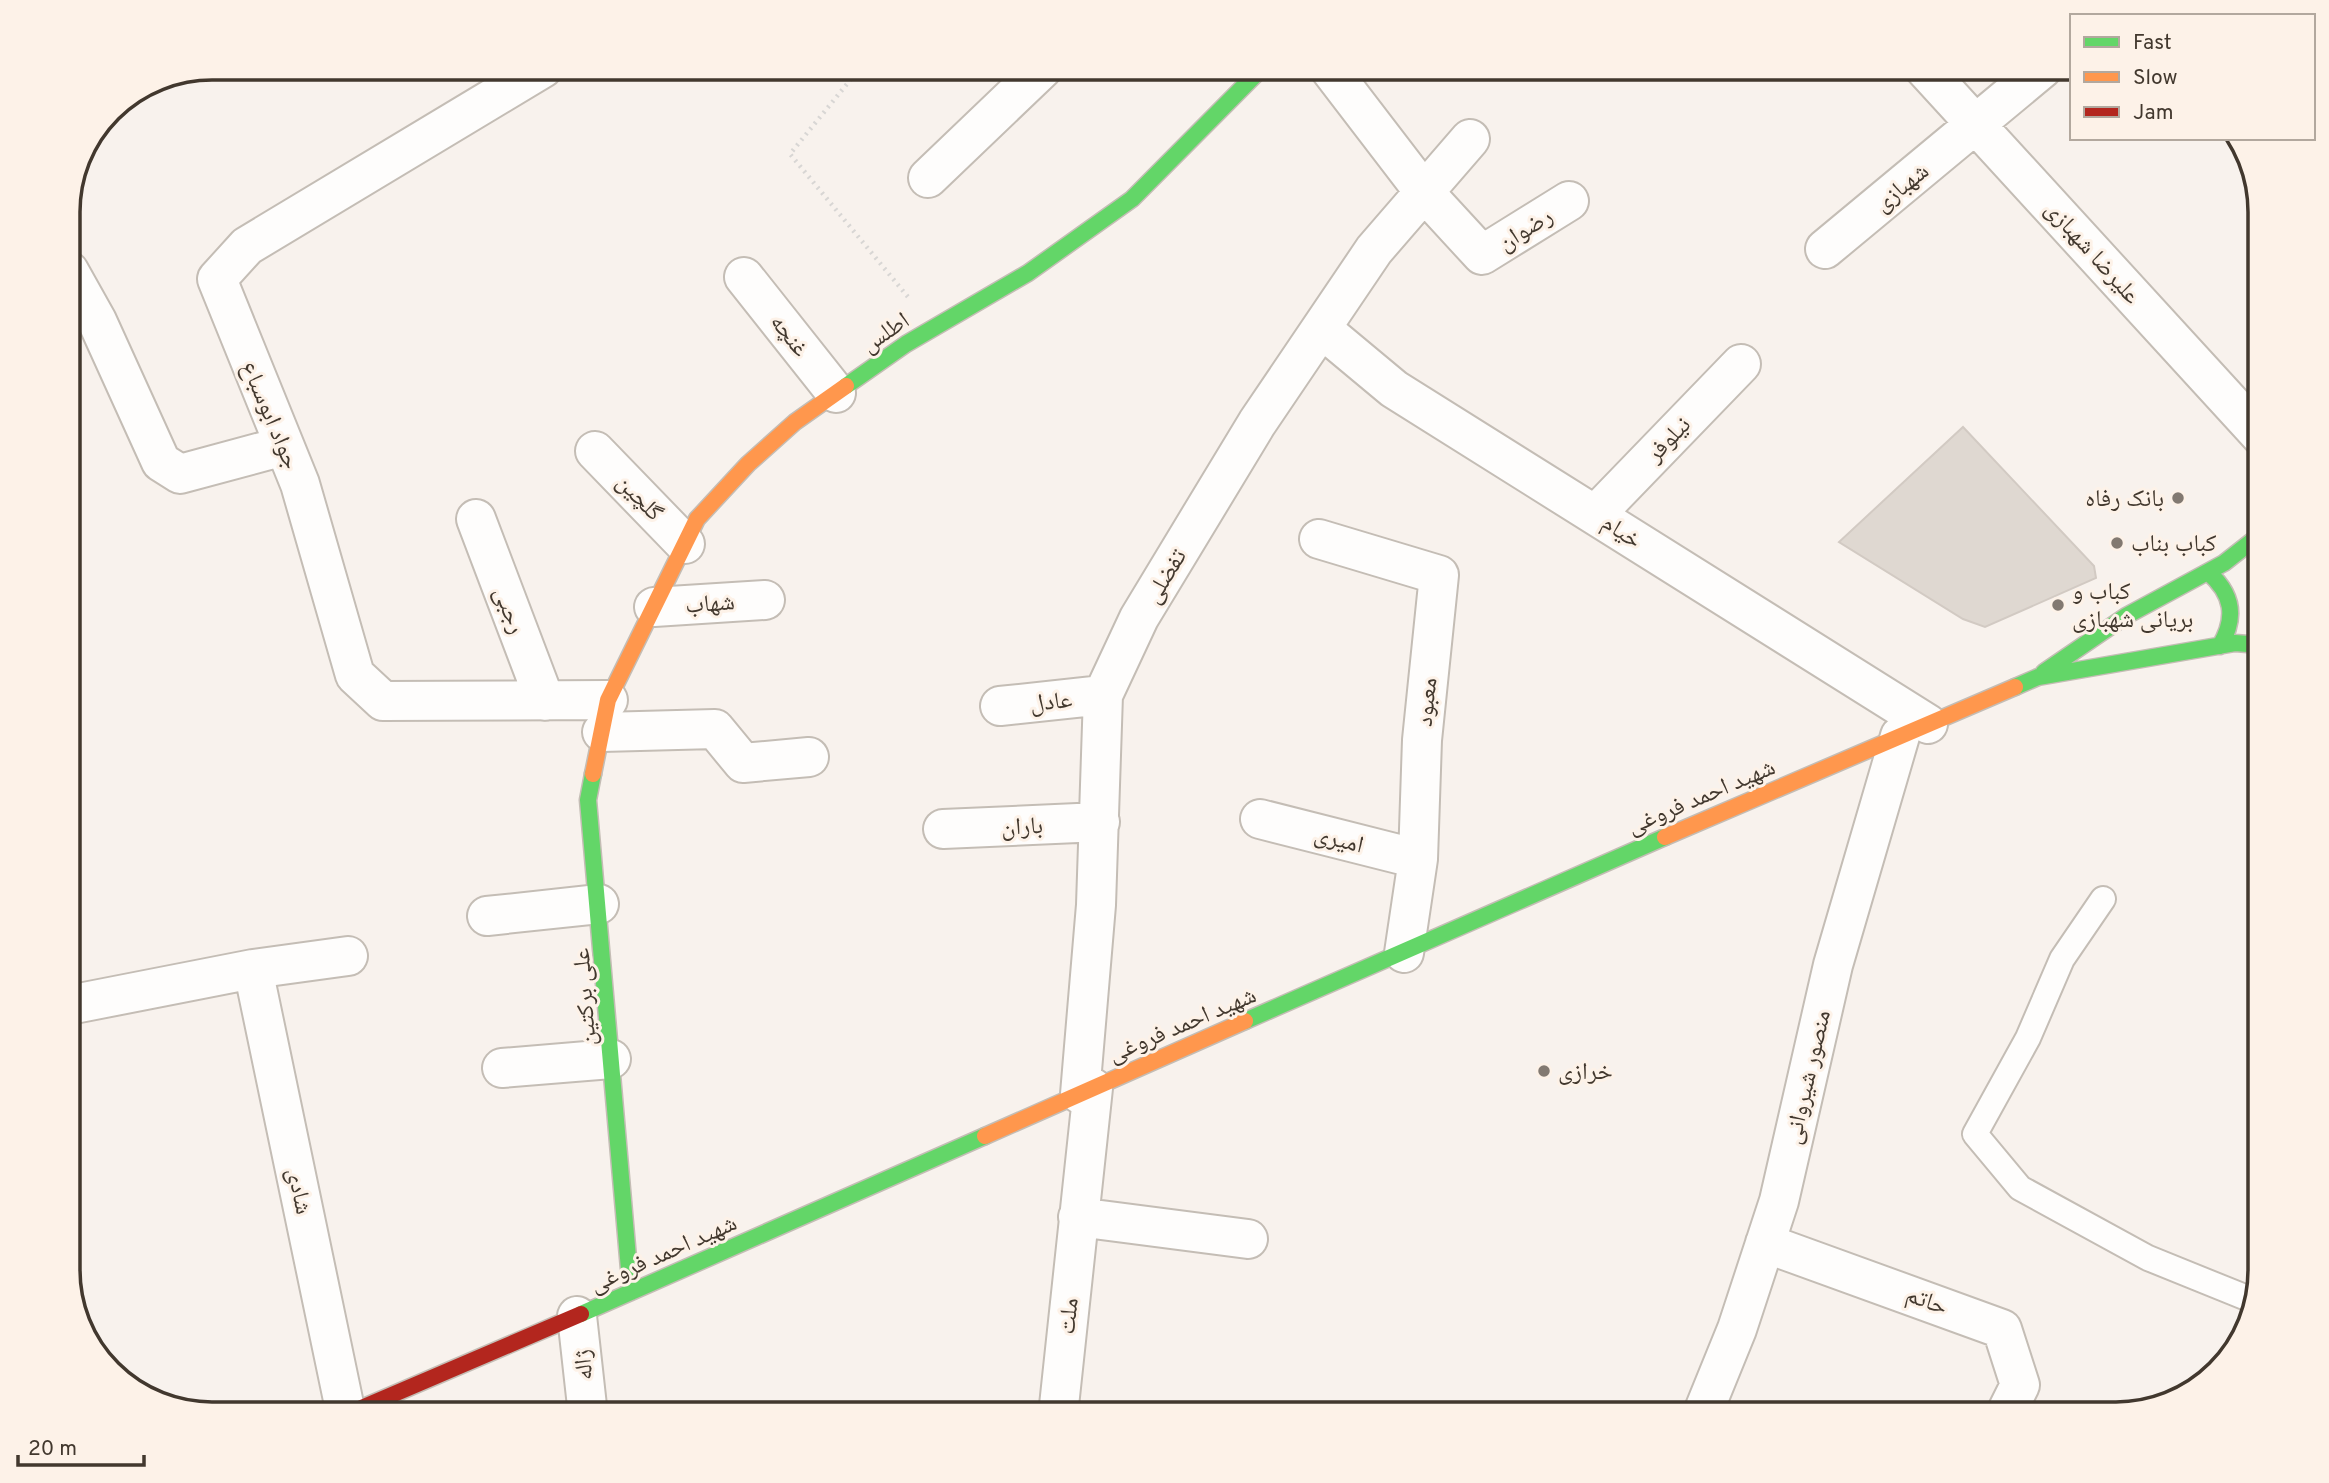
<svg xmlns="http://www.w3.org/2000/svg" width="2329" height="1483" font-family="Overpass,'Noto Naskh Arabic',sans-serif">
	<rect width="100%" height="100%" fill="#f8f2ed"/>
	<path fill="#dfd8d1" stroke="#d2cac3" stroke-width="2" d="M1963,427l131,139 2,12 -111,49 -22,-8 -124,-77z"/>
	<g fill="none" stroke-linecap="round" stroke-linejoin="round">
		<g stroke="#c4bdb5" stroke-width="28">
			<path id="lane" d="M2103,899l-41,60 -34,79 -53,96 45,54 128,70 104,42"/>
		</g>
		<g stroke="#c4bdb5" stroke-width="42">
			<path id="street" d="M543,68l-296,178 -30,33 83,205 55,191 28,26 225,-1
				M1329,68l95,124 58,63 87,-54
				M1924,68l337,368
				M928,178l115,-110
				M1825,249l218,-181
				M69,271l28,50 64,141 19,12 104,-28
				M744,277l92,116
				M1322,329l72,60 534,335
				M595,451l90,93
				M1596,514l145,-150
				M476,519l69,182
				M1319,539l120,36 -17,165 -4,119 -14,94
				M654,607l111,-7
				M1000,706l103,-11
				M602,732l113,-3 28,34 66,-6
				M1260,819l158,40
				M943,829l157,-7
				M487,916l112,-12
				M253,969l93,445
				M69,1005l184,-36 95,-13
				M502,1068l109,-9
				M1080,1094l16,-189 7,-210 36,-77 118,-195 117,-173 96,-111
				M1078,1217l170,22
				M1765,1243l237,86 18,56 -15,30
				M577,1316l11,99
				M1058,1415l35,-327
				M1702,1415l35,-86 42,-128 54,-236 67,-229"/>
		</g>
		<g stroke="#c4bdb5" stroke-width="19">
			<path id="fast" d="M846,386l60,-42 122,-71 104,-74 130,-131
				M2208,572c25,22 29,45 12,74
				M2044,672l82,-56 98,-53 37,-29
				M2015,687l23,-10 197,-34 26,2
				M593,774l-5,26 43,492
				M1245,1021l420,-184
				M581,1314l404,-178"/>
		</g>
		<g stroke="#c4bdb5" stroke-width="19">
			<path id="slow" d="M593,774l15,-74 89,-181 51,-55 47,-42 51,-36
				M1665,837l350,-150
				M985,1136l260,-115"/>
		</g>
		<g stroke="#c4bdb5" stroke-width="19">
			<path id="jam" d="M345,1415l236,-101"/>
		</g>
		<path stroke="#d8d6d4" stroke-width="4.5" stroke-dasharray="2 5" stroke-linecap="butt" d="M860,68l-70,86 118,143"/>
		<use href="#lane" stroke="#fefdfc" stroke-width="24"/>
		<use href="#street" stroke="#fefdfc" stroke-width="38"/>
		<use href="#fast" stroke="#63d668" stroke-width="16"/>
		<use href="#slow" stroke="#ff974d" stroke-width="16"/>
		<use href="#jam" stroke="#b3261e" stroke-width="16"/>
	</g>
	<g fill="#827971" stroke="#fdf2e8" stroke-width="2.5">
		<circle cx="2178" cy="498" r="7"/>
		<circle cx="2117" cy="543" r="7"/>
		<circle cx="2058" cy="605" r="7"/>
		<circle cx="1544" cy="1071" r="7"/>
	</g>
	<g text-anchor="middle" stroke-width="6" stroke-linejoin="round" paint-order="stroke">
		<g font-size="24" fill="#42382e" stroke="#fdf2e8">
			<text transform="translate(1901 187) rotate(-39)" y="8">شهبازی</text>
			<text transform="translate(1525 229) rotate(-32)" y="8">رضوان</text>
			<text transform="translate(2093 252) rotate(48)" y="8">علیرضا شهبازی</text>
			<text transform="translate(885 332) rotate(-34)" y="8">اطلس</text>
			<text transform="translate(790 335) rotate(52)" y="8">غنچه</text>
			<text transform="translate(271 415) rotate(67)" y="8">جواد ابوسباع</text>
			<text transform="translate(1668 439) rotate(-46)" y="8">نیلوفر</text>
			<text transform="translate(640 497) rotate(46)" y="8">گلچین</text>
			<text transform="translate(1622 531) rotate(33)" y="8">خیام</text>
			<text transform="translate(1165 576) rotate(-59)" y="8">تفضلی</text>
			<text transform="translate(710 603) rotate(-4)" y="8">شهاب</text>
			<text transform="translate(510 610) rotate(69)" y="8">رجبی</text>
			<text transform="translate(1051 701) rotate(-6)" y="8">عادل</text>
			<text transform="translate(1426 702) rotate(-84)" y="8">معبود</text>
			<text transform="translate(1701 796) rotate(-23)" y="8">شهید احمد فروغی</text>
			<text transform="translate(1022 826) rotate(-3)" y="8">باران</text>
			<text transform="translate(1339 839) rotate(14)" y="8">امیری</text>
			<text transform="translate(584 997) rotate(-94)" y="8">علی برکتین</text>
			<text transform="translate(1182 1024) rotate(-23)" y="8">شهید احمد فروغی</text>
			<text transform="translate(1807 1077) rotate(-77)" y="8">منصور شیروانی</text>
			<text transform="translate(300 1191) rotate(78)" y="8">شادی</text>
			<text transform="translate(663 1253) rotate(-24)" y="8">شهید احمد فروغی</text>
			<text transform="translate(1927 1300) rotate(20)" y="8">حاتم</text>
			<text transform="translate(1068 1316) rotate(-84)" y="8">ملت</text>
			<text transform="translate(583 1365) rotate(-96)" y="8">ژاله</text>
		</g>
		<g font-size="24" fill="#42382e" stroke="#fdf2e8" text-anchor="start">
			<text x="2164" y="506" text-anchor="end">بانک رفاه</text>
			<text x="2131" y="551">کباب بناب</text>
			<text x="2072" y="599">کباب و<tspan x="2072" dy="28">بریانی شهبازی</tspan></text>
			<text x="1558" y="1079">خرازی</text>
		</g>
	</g>
	<path d="M0 0H2329V1483H0ZM212 80H2116A132 132 0 0 1 2248 212V1270A132 132 0 0 1 2116 1402H212A132 132 0 0 1 80 1270V212A132 132 0 0 1 212 80Z" fill="#fdf2e8" fill-rule="evenodd"/>
	<path fill="none" stroke="#42382e" stroke-width="3.5" d="M212 80H2116A132 132 0 0 1 2248 212V1270A132 132 0 0 1 2116 1402H212A132 132 0 0 1 80 1270V212A132 132 0 0 1 212 80Z"/>
	<rect x="2070" y="14" width="245" height="126" fill="#fdf2e8" stroke="#b2a89e" stroke-width="2"/>
	<rect x="2084" y="37" width="35" height="10" fill="#63d668" stroke="#b2a89e" stroke-width="2"/>
	<text x="2133" y="49" font-size="21" fill="#42382e">Fast</text>
	<rect x="2084" y="72" width="35" height="10" fill="#ff974d" stroke="#b2a89e" stroke-width="2"/>
	<text x="2133" y="84" font-size="21" fill="#42382e">Slow</text>
	<rect x="2084" y="107" width="35" height="10" fill="#b3261e" stroke="#b2a89e" stroke-width="2"/>
	<text x="2133" y="119" font-size="21" fill="#42382e">Jam</text>
	<path d="M18 1455v10h126v-10" fill="none" stroke="#42382e" stroke-width="3.5"/>
	<text x="28" y="1455" font-size="21" fill="#42382e" stroke="#fdf2e8" stroke-width="5" paint-order="stroke">20 m</text>
</svg>
